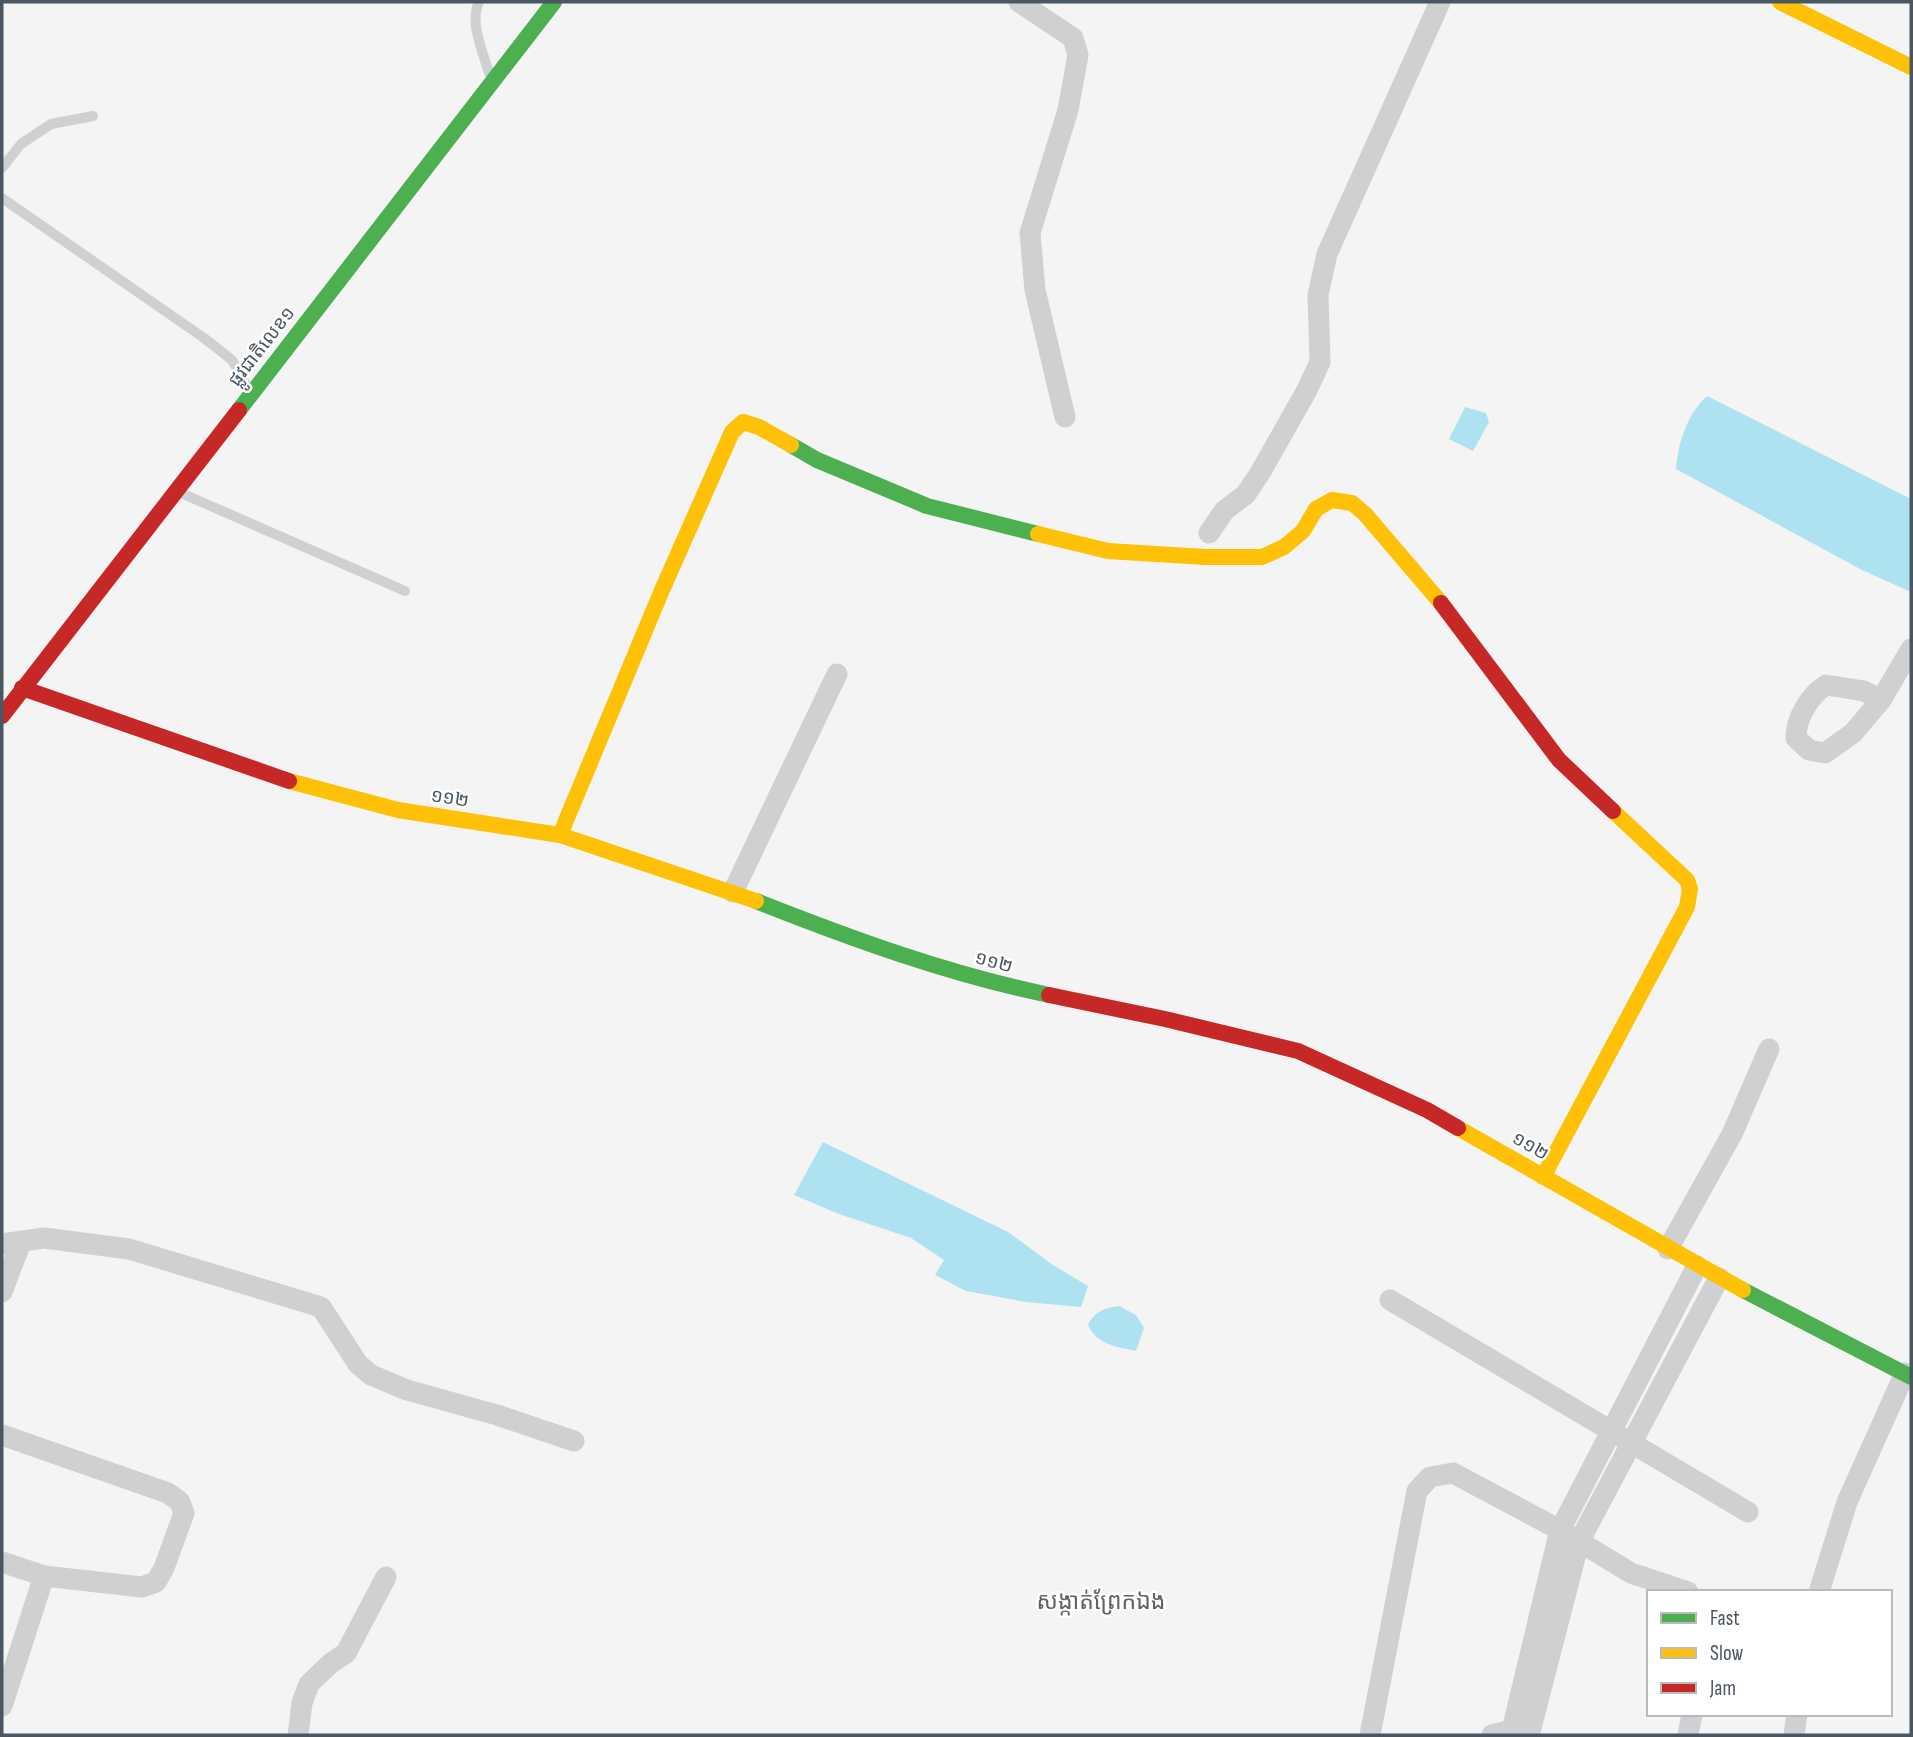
<svg xmlns="http://www.w3.org/2000/svg" width="1913" height="1737" font-family="'Sofia Sans Condensed','Noto Sans Khmer',sans-serif">
	<rect width="100%" height="100%" fill="#f4f4f4"/>
	<path fill="#aee2f0" d="M1707,396l204,103v93l-49,-22 -186,-101c2,-26 11,-55 31,-73z
		M1465,407l21,6 3,9 -16,29 -24,-12z
		M823,1142l185,90 45,33 35,21 -7,21 -55,-5 -60,-11 -31,-16 9,-15 -33,-22 -72,-24 -45,-19z
		M1119,1306l17,9 8,13 -8,23c-19,-4 -39,-6 -48,-26 7,-14 17,-17 31,-19z"/>
	<g fill="none" stroke-linecap="round" stroke-linejoin="round">
		<path stroke="#ced0d2" stroke-width="10" d="M479,2c-10,20 4,50 10,71
			M2,168l19,-24 30,-20 42,-8
			M2,198l202,140 28,22 15,26
			M181,493l224,98"/>
		<path stroke="#ced0d2" stroke-width="21" d="M1019,2l54,36 5,17 -10,55 -38,123 5,57 30,127
			M1209,533l15,-22 22,-17 14,-21 47,-83 13,-28 -2,-67 9,-41 113,-252
			M1881,700l-17,-9 -38,-6c-17,11 -30,33 -30,53l13,12 16,3 28,-20 28,-33 30,-51
			M733,892l104,-218
			M2,1244l42,-6 85,11 192,58 37,57 13,11 36,15 90,25 77,26
			M1668,1249l64,-115 37,-85
			M2,1292l19,-50
			M1390,1300l358,212
			M2,1435l166,58 12,9 4,11 -20,55 -8,14 -14,5 -98,-11 -42,-14
			M1819,1592l28,-90 58,-129
			M2,1706l42,-130
			M1512,1730l48,-200 137,-264
			M1530,1732l49,-190 140,-264
			M298,1735l4,-32 7,-19 22,-21 15,-10 40,-76
			M1370,1735l47,-244 13,-14 23,-4 107,57 71,43 57,19
			M1492,1735l20,-5 13,2
			M1688,1735l4,-21
			M1794,1735l3,-21"/>
		<path stroke="#4caf50" stroke-width="16" d="M239,410l315,-408
			M791,445l26,15 110,46 111,28
			M756,901c96,38 192,73 293,94
			M1743,1290l168,87"/>
		<path stroke="#ffc107" stroke-width="16" d="M1780,2l131,65
			M1038,534l70,17 97,6h57l22,-10 19,-16 13,-22 16,-9 20,3 13,11 76,89
			M289,781l109,29 162,25 196,66
			M560,835l102,-245 70,-158 11,-10 16,5 32,18
			M1458,1128l285,162
			M1543,1177l144,-270 3,-18 -3,-9 -74,-69"/>
		<path stroke="#c62828" stroke-width="16" d="M1441,603l118,157 54,51
			M22,688l267,93
			M2,716l237,-306
			M1049,995l116,24 133,32 129,59 31,18"/>
	</g>
	<g text-anchor="middle" stroke-width="5" stroke-linejoin="round" paint-order="stroke">
		<g font-size="19" fill="#4a5661" stroke="#fff">
			<text transform="translate(261 346) rotate(-52)" y="7">ផ្លូវជាតិលេខ១</text>
			<text transform="translate(450 797) rotate(9)" y="7">១១២</text>
			<text transform="translate(994 961) rotate(15)" y="7">១១២</text>
			<text transform="translate(1531 1145) rotate(30)" y="7">១១២</text>
		</g>
		<g font-size="23" fill="#5f6368" stroke="#fff">
			<text x="1101" y="1609">សង្កាត់ព្រែកឯង</text>
		</g>
	</g>
	<rect width="1913" height="1737" fill="none" stroke="#4a5661" stroke-width="7"/>
	<rect x="1647" y="1590" width="245" height="126" fill="#ffffff" stroke="#b7bbc0" stroke-width="2"/>
	<rect x="1661" y="1613" width="35" height="10" fill="#4caf50" stroke="#b7bbc0" stroke-width="2"/>
	<text x="1710" y="1625" font-size="21" fill="#4a5661">Fast</text>
	<rect x="1661" y="1648" width="35" height="10" fill="#ffc107" stroke="#b7bbc0" stroke-width="2"/>
	<text x="1710" y="1660" font-size="21" fill="#4a5661">Slow</text>
	<rect x="1661" y="1683" width="35" height="10" fill="#c62828" stroke="#b7bbc0" stroke-width="2"/>
	<text x="1710" y="1695" font-size="21" fill="#4a5661">Jam</text>
</svg>
